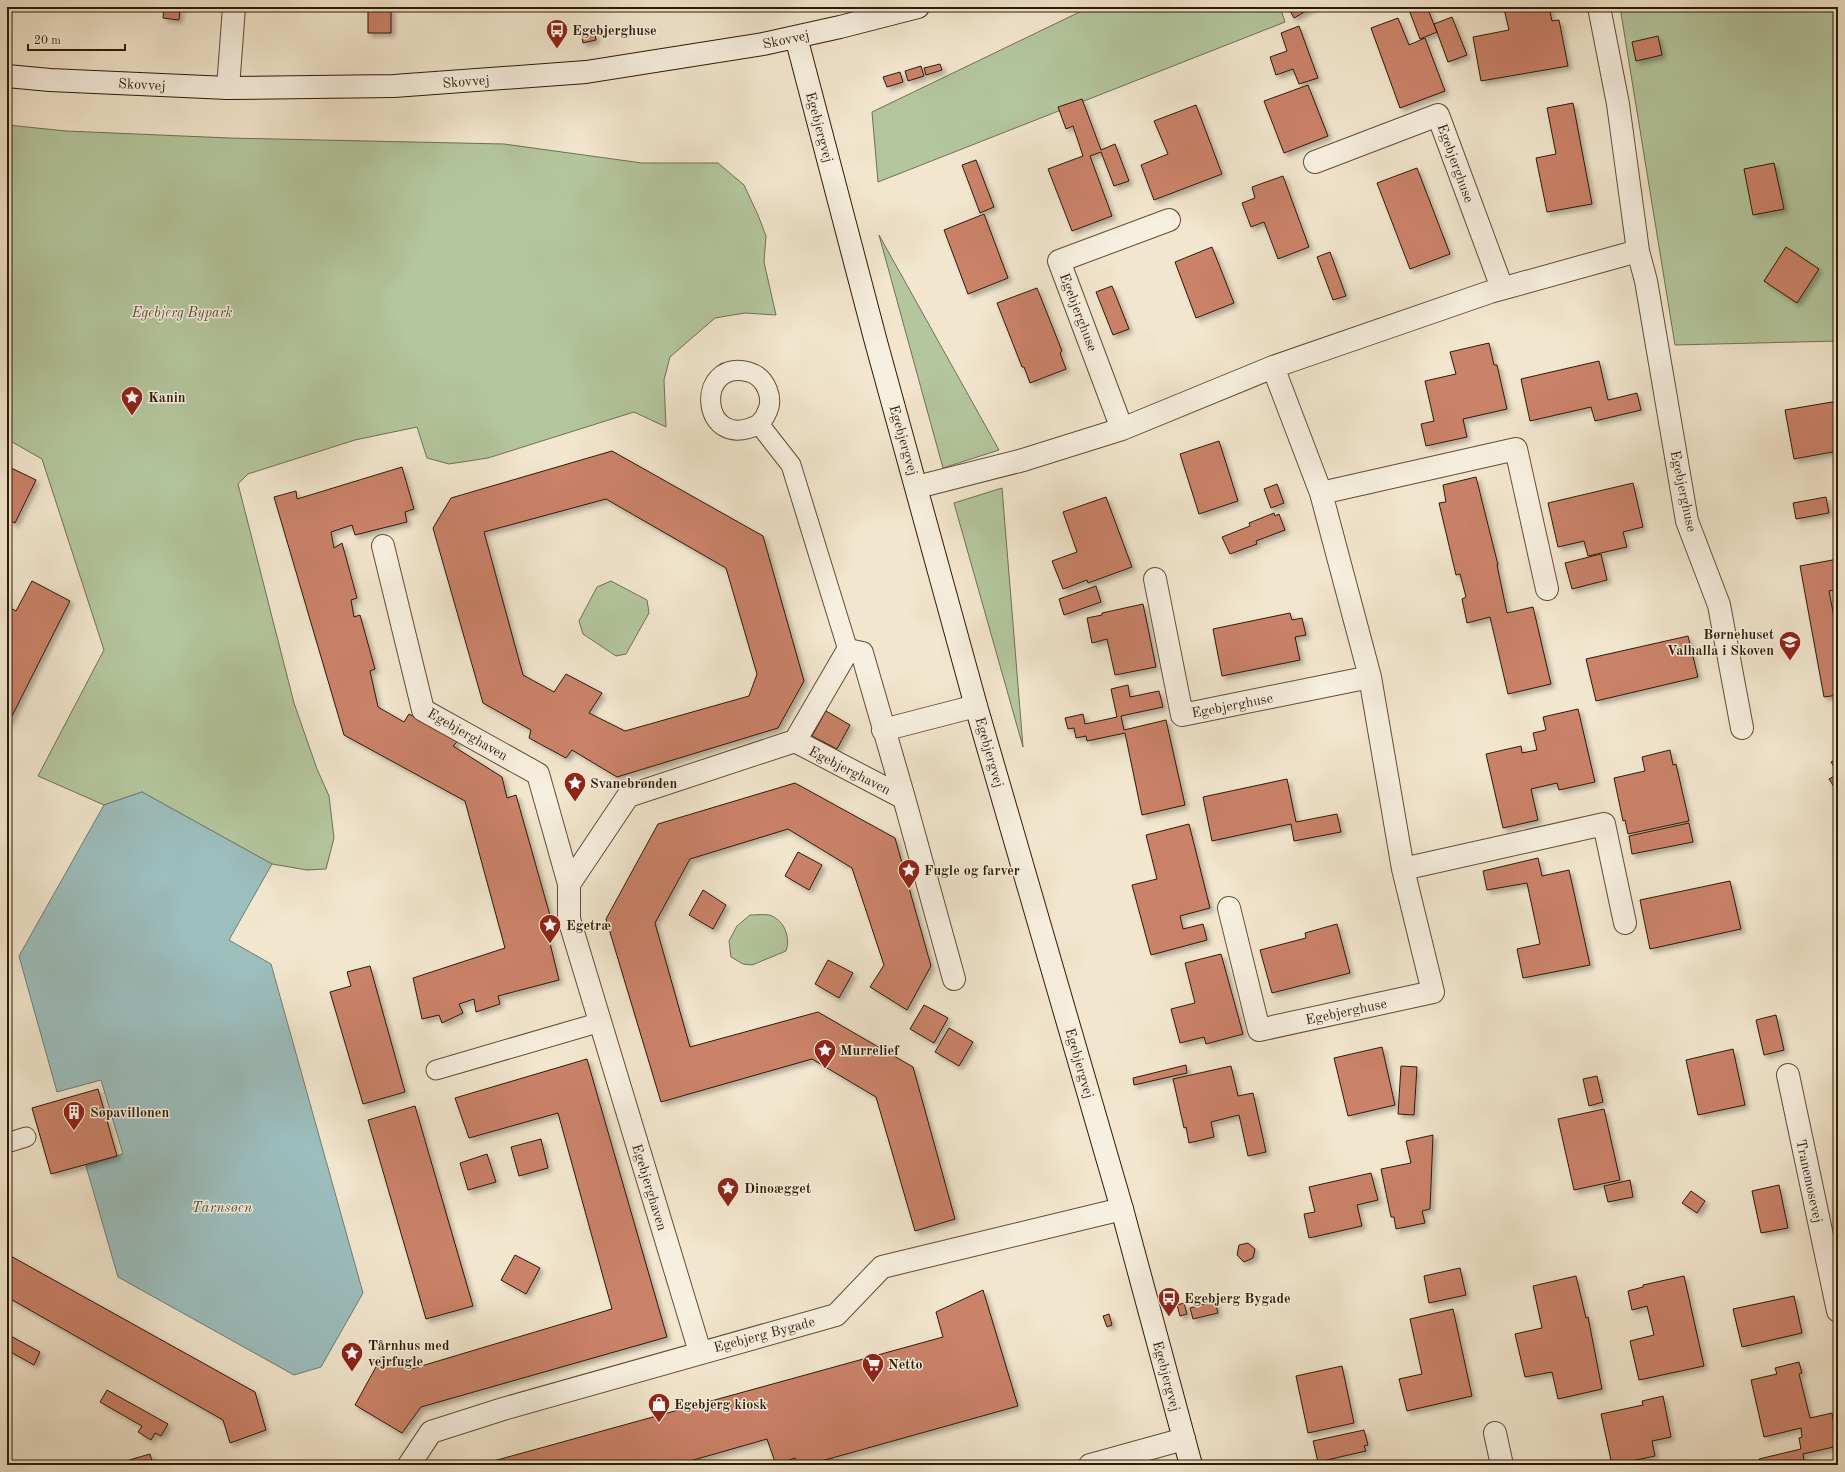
<svg xmlns="http://www.w3.org/2000/svg" width="1845" height="1472" font-family="'Old Standard TT',serif">
	<defs>
		<filter id="shadow"><feDropShadow dx="3.5" dy="3.5" stdDeviation="2" flood-color="#0004"/></filter>
	</defs>
	<rect width="100%" height="100%" fill="#f2e6ce"/>
	<filter id="stains"><feTurbulence type="fractalNoise" baseFrequency=".005" numOctaves="4"/><feColorMatrix values="0 0 0 0 .2 0 0 0 0 .09 0 0 0 0 .02 0 0 0 .5 -.17"/></filter>
	<radialGradient id="worn" r=".72"><stop offset=".6" stop-color="#630" stop-opacity="0"/><stop offset="1" stop-color="#630" stop-opacity=".3"/></radialGradient>
	<path fill="#b4c69e" stroke="#707052" d="M1090,7h190l5,15 -407,160 -6,-70z
		M1620,7h218v334l-163,4z
		M7,125l59,6 163,7 275,6 138,19h76l26,22 14,30 8,21 -2,26 12,53 -31,-2 -30,5 -45,39 -6,23 2,47 -32,-15 -146,46 -39,6 -22,-6 -10,-31 -62,13 -107,34 -10,10 56,219 23,66 12,27 5,42 -8,31 -19,1 -35,-6 -130,-72 -38,13 -66,-29 66,-126 -62,-191 -35,-20z
		M879,235l120,215 -56,18z
		M1002,488l21,259 -69,-244z
		M611,581l36,19 2,13 -23,41 -10,2 -33,-22 -4,-13 18,-34z
		M750,915c6,0 14,-1 19,0 15,4 22,23 17,36l-34,14 -9,-1 -12,-7 -2,-16 8,-15z"/>
	<path fill="#9cbebd" stroke="#707d73" d="M142,792l130,72 -43,76 42,24 92,329 -42,74 -27,8 -176,-98 -32,-111 37,-12 -22,-74 -44,12 -38,-136 85,-151z"/>
	<path fill="#ca8269" stroke="#2d1b05" fill-rule="evenodd" filter="url(#shadow)" d="M164,7h16l-1,13 -16,-2z
		M1288,7h25l-19,11z
		M1408,7h19l10,25 -17,7z
		M1516,7h33l3,14 7,-1 9,46 -87,15 -8,-44 36,-7 -5,-21z
		M368,8h23v25h-23z
		M1452,17l15,38 -19,7 -14,-38z
		M1398,18l11,27 16,-7 20,53 -45,17 -29,-80z
		M1299,26l19,52 -19,6 -6,-15 -17,6 -6,-18 17,-6 -6,-18z
		M595,33l1,7 -13,3 -1,-7z
		M1658,36l4,19 -26,6 -4,-19z
		M940,64l2,6 -16,5 -2,-7z
		M921,66l3,10 -16,5 -3,-10z
		M900,72l3,10 -16,5 -4,-10z
		M1308,85l20,51 -44,17 -20,-52z
		M1082,99l19,51 14,-6 14,37 -15,5 -13,-34 -11,4 22,60 -40,15 -24,-62 35,-13 -10,-30 -7,3 -8,-22z
		M1573,103l19,101 -45,8 -11,-54 20,-4 -9,-46z
		M1196,105l26,69 -68,26 -13,-35 27,-11 -14,-33z
		M976,160l18,47 -14,6 -18,-48z
		M1774,163l10,46 -31,6 -9,-46z
		M1417,168l33,86 -40,15 -33,-86z
		M1283,176l26,71 -31,12 -14,-37 -13,5 -9,-24 13,-5 -3,-11z
		M984,214l24,64 -40,16 -24,-64z
		M1212,247l22,56 -38,15 -21,-56z
		M1786,247l33,22 -22,34 -33,-22z
		M1330,252l16,44 -13,4 -16,-43z
		M1112,286l17,43 -16,6 -17,-43z
		M1037,288l25,63 -2,2 6,16 -36,14 -6,-16h-2l-25,-64z
		M1489,343l5,22h3l10,44 -44,10 4,18 -41,9 -5,-22 13,-3 -9,-40 31,-7 -6,-22z
		M1599,361l9,39 29,-7 4,17 -46,11 -4,-14 -61,14 -9,-42z
		M1838,401v50l-44,8 -9,-49z
		M1219,441l19,60 -39,13 -19,-60z
		M612,451l151,85 41,145 -26,47 -161,49 -45,-27 -6,8 -37,-20 2,-8 -48,-27 -50,-175 18,-30zM606,499l120,69 31,106 -8,22 -124,35 -36,-18 13,-20 -36,-19 -12,18 -31,-17 -39,-143z
		M7,466l29,14 -21,43 -8,-4z
		M402,467l12,42 -9,3 2,10 -52,13 -3,-10 -21,7 3,16 8,-5 15,55 -6,2 3,17 6,-2 15,54 -5,2 8,36 26,15 5,-8 49,27 -5,5 49,31 5,21 9,-3 35,124h-7l15,61 -61,16 2,8 -24,8 -2,-13 -15,5 4,9 -21,10 -3,-8 -17,4 -9,-41 92,-30 -40,-147 -121,-66 -70,-238 22,-6 1,8z
		M1476,477l22,88h-1l10,48 26,-6 18,77 -43,10 -18,-77 -23,6 -5,-24 4,-2 -6,-23 -4,1 -17,-72 7,-1 -3,-17z
		M1633,483l10,44 -20,5 4,15 -39,9 -4,-15 -26,6 -10,-44z
		M1277,484l7,19 -13,5 -7,-19z
		M1106,497l26,70 -44,16 -1,-3 -24,9 -11,-28 25,-9 -14,-40z
		M1826,497l3,16 -33,6 -3,-16z
		M1274,513l1,3 4,-2 6,16 -29,11 1,3 -27,10 -8,-17 28,-11 -1,-3z
		M1601,554l6,26 -35,9 -7,-26z
		M1838,559v30l-9,2 9,47v57l-14,2 -24,-131z
		M32,581l38,20 -63,125v-120l9,5z
		M1096,586l5,16 -37,13 -5,-16z
		M1143,604l13,63 -41,8 -8,-36 -15,4 -5,-25 15,-3v-2z
		M1290,613l2,7 10,-2 4,17 -11,2 5,23 -78,16 -9,-47z
		M1688,636l10,41 -102,24 -10,-42z
		M1128,685l2,12 29,-6 4,16 -42,9 3,14 42,-10 19,85 -43,10 -17,-82 -38,8 -1,-5 -10,2 -2,-10 -6,1 -3,-11 18,-4 2,10 32,-7 -6,-28z
		M1578,709l17,73 -36,8 -2,-7 -26,6 7,31 -35,8 -17,-74 35,-8 1,7 15,-3 -4,-17 13,-3 -3,-13z
		M826,711l24,14 -13,24 -25,-13z
		M1670,750l3,15 3,-1 13,57 -61,13 -3,-14 -2,1 -9,-43 31,-7 -3,-14z
		M1838,758v15l-7,-11z
		M1838,774v19l-9,-14z
		M1287,779l9,43 41,-8 4,18 -47,9 -3,-17 -79,17 -9,-44z
		M795,783l100,55 36,128 -24,44 -37,-23 14,-22 -32,-97 -64,-39 -98,30 -35,64 35,124 128,-35 95,55 42,152 -40,12 -39,-134 -64,-38 -151,43 -55,-183 52,-95z
		M1689,823l4,19 -61,12 -3,-18z
		M1189,824l21,84 -30,8 3,13 20,-5 4,16 -56,15 -19,-70 25,-6 -11,-44z
		M798,852l24,13 -13,25 -24,-14z
		M1538,858l4,18 27,-6 21,95 -67,13 -6,-29 23,-5 -13,-61 -40,7 -4,-19z
		M1730,881l11,48 -91,20 -10,-49z
		M703,890l23,15 -13,24 -24,-14z
		M1337,924l13,49 -78,20 -12,-43 46,-12 -1,-5z
		M1221,954l22,80 -37,10 -2,-7 -24,6 -9,-34 24,-6 -10,-40z
		M828,960l25,13 -14,25 -24,-14z
		M370,966l35,126 -42,12 -33,-112 21,-6 -4,-14z
		M924,1005l24,13 -14,25 -24,-14z
		M1776,1015l8,35 -20,5 -8,-35z
		M949,1028l24,14 -14,24 -24,-14z
		M1382,1047l13,58 -47,11 -14,-58z
		M1733,1049l12,56 -47,10 -12,-55z
		M587,1059l80,278 -246,70 -19,26 -47,-28 27,-49 26,14 204,-61 -54,-196 -89,25 -14,-40z
		M1186,1065l1,8 -53,12 -1,-7z
		M1231,1066l7,30 15,-3 13,59 -18,4 -9,-41 -28,7 3,15 -25,6 -3,-16 -2,1 -11,-49z
		M1401,1066l16,1 -3,48 -16,-1z
		M1597,1076l6,26 -14,4 -6,-27z
		M98,1089l19,67 -66,18 -19,-66z
		M415,1106l58,200 -47,13 -58,-199z
		M1604,1109l16,71 -46,10 -16,-71z
		M1433,1135l-3,74 -8,2 3,12 -29,6 -2,-12h-3l-10,-48 30,-6 -5,-22z
		M541,1139l7,29 -29,8 -8,-29z
		M487,1154l9,28 -28,8 -8,-27z
		M1371,1173l7,27 -21,5 5,21 -53,12 -5,-24 11,-2 -6,-25z
		M1630,1180l3,17 -25,5 -4,-16z
		M1779,1185l9,43 -27,5 -9,-42z
		M1691,1191l14,10 -8,12 -15,-10z
		M1248,1243l7,6 -2,9 -9,4 -7,-7 2,-10z
		M7,1254l248,138 11,38 -36,13 -7,-23 -216,-123z
		M515,1255l25,13 -14,26 -25,-14z
		M1460,1268l6,27 -37,8 -5,-27z
		M1576,1276l10,42 2,-1 14,72 -44,10 -6,-27 -27,5 -10,-43 27,-6 -9,-42z
		M1684,1276l20,90 -65,14 -9,-39 24,-6 -7,-29 -15,4 -4,-19 15,-4v-2z
		M983,1290l35,116 -211,59h-10l-2,-7 -19,7 -9,-26 -91,26h-197l464,-128 -7,-25z
		M1794,1296l8,37 -60,14 -9,-38z
		M1215,1301l3,12 -25,6 -3,-11z
		M1184,1303l3,11 -7,2 -3,-11z
		M1453,1309l19,87 -65,15 -8,-32 23,-5 -12,-55z
		M1109,1314l3,11 -5,2 -4,-11z
		M7,1334l33,18 -6,13 -27,-15z
		M1799,1362l3,11 -3,1 11,44 22,-5 6,33 -35,8 2,11h-45l-1,-6 42,-10 -2,-11 3,-1 -1,-9 -37,9 -13,-57 26,-6 -2,-6z
		M1342,1366l12,57 -46,10 -12,-57z
		M107,1390l61,34 -7,12 -6,-3 -4,7 -13,-8 4,-6 -42,-24z
		M1663,1396l8,41 -19,4 3,15 -43,9 -11,-51 42,-9 -1,-4z
		M1364,1430l4,15 -4,1 2,5 -48,11 -5,-21z
		M150,1454l3,11h-22l-2,-5z"/>
	<g fill="none" stroke-linecap="round" stroke-linejoin="round">
		<g stroke="#5e4e37" stroke-width="21">
			<path id="lane" d="M759,424c-59,31 -66,-67 -10,-52 17,5 26,27 17,42 -1,4 -5,7 -7,10l32,41 57,185
				M436,1070l165,-48
				M7,1143l19,-6"/>
		</g>
		<g stroke="#5e4e37" stroke-width="24">
			<path id="street" d="M1599,7l19,97 20,147 8,30 41,240 32,84 23,123
				M228,88l6,-81
				M1315,162l123,-47 64,173
				M1122,429l-63,-168 110,-41
				M917,487l106,-27 99,-31 151,-62 217,-75 148,-41
				M1321,493l195,-44 31,140
				M383,546l40,164 115,64 31,110v35l131,433
				M1155,579l27,136 188,-38
				M883,730l93,-24
				M795,741l109,57
				M1403,869l201,-45 21,99
				M569,884l59,-88 167,-55 53,-91 14,3 42,145 50,181
				M1229,908l30,122 174,-38 -30,-123 -33,-192 -49,-184 -48,-126
				M1788,1075l50,236
				M1495,1433l7,32
				M409,1465l22,-33 72,-23 333,-94 46,-48 240,-58
				M1090,1465l94,-26"/>
		</g>
		<g stroke="#2d1b05" stroke-width="24">
			<path id="secondary" d="M796,37l80,305 100,364 146,503 69,256
				M7,76l43,4 178,8 166,-2 192,-14 177,-28 77,-17 78,-20"/>
		</g>
		<use href="#lane" stroke="#f7efdf" stroke-width="19"/>
		<use href="#street" stroke="#f7efdf" stroke-width="22"/>
		<use href="#secondary" stroke="#f7efdf" stroke-width="22"/>
	</g>
	<defs>
		<g id="bus-pin" transform="scale(1.15)"><path d="M0 17L-7.5 6A9.5 9.5 0 1 1 7.5 6Z" fill="#8f2418" stroke="#f7efdf"/><path d="M-5-6H5V4H4V6H2V4H-2V6H-4V4H-5ZM-3.5-4V0h7V-4ZM-3.5 1.2v1.5H-2V1.2ZM2 1.2v1.5H3.5V1.2Z" fill="#fff"/></g>
		<g id="sight-pin" transform="scale(1.15)"><path d="M0 17L-7.5 6A9.5 9.5 0 1 1 7.5 6Z" fill="#8f2418" stroke="#f7efdf"/><path d="M0-6L1.8-2.2L6-1.7L2.9 1.2L3.7 5.4L0 3.3L-3.7 5.4L-2.9 1.2L-6-1.7L-1.8-2.2Z" fill="#fff"/></g>
		<g id="school-pin" transform="scale(1.15)"><path d="M0 17L-7.5 6A9.5 9.5 0 1 1 7.5 6Z" fill="#8f2418" stroke="#f7efdf"/><path d="M0-5L7-2L0 1L-7-2ZM-4 1L0 2.5L4 1V4Q0 6-4 4Z" fill="#fff"/></g>
		<g id="building-pin" transform="scale(1.15)"><path d="M0 17L-7.5 6A9.5 9.5 0 1 1 7.5 6Z" fill="#8f2418" stroke="#f7efdf"/><path d="M-4-6H4V6H1V3H-1V6H-4ZM-2.5-4.3h1.7v1.8h-1.7ZM.8-4.3h1.7v1.8H.8ZM-2.5-1h1.7V.8h-1.7ZM.8-1h1.7V.8H.8Z" fill="#fff"/></g>
		<g id="supermarket-pin" transform="scale(1.15)"><path d="M0 17L-7.5 6A9.5 9.5 0 1 1 7.5 6Z" fill="#8f2418" stroke="#f7efdf"/><path d="M-6-5.5h2.5l.6 2H6L4.5 2H-2.5L-4.4-4H-6ZM-1.5 3.2a1.3 1.3 0 1 0 .1 0ZM3 3.2a1.3 1.3 0 1 0 .1 0Z" fill="#fff"/></g>
		<g id="shop-pin" transform="scale(1.15)"><path d="M0 17L-7.5 6A9.5 9.5 0 1 1 7.5 6Z" fill="#8f2418" stroke="#f7efdf"/><path d="M-5-2.5h2.3a2.7 3.5 0 0 1 5.4 0H5L5.5 6h-11ZM-1.5-2.5h3a1.5 2.3 0 0 0-3 0Z" fill="#fff"/></g>
	</defs>
	<g fill-rule="evenodd">
		<use href="#bus-pin" x="557" y="30"/>
		<use href="#sight-pin" x="132" y="397"/>
		<use href="#school-pin" x="1790" y="642"/>
		<use href="#sight-pin" x="575" y="783"/>
		<use href="#sight-pin" x="909" y="870"/>
		<use href="#sight-pin" x="550" y="925"/>
		<use href="#sight-pin" x="825" y="1050"/>
		<use href="#building-pin" x="74" y="1112"/>
		<use href="#sight-pin" x="728" y="1188"/>
		<use href="#bus-pin" x="1169" y="1298"/>
		<use href="#sight-pin" x="352" y="1353"/>
		<use href="#supermarket-pin" x="873" y="1364"/>
		<use href="#shop-pin" x="659" y="1404"/>
	</g>
	<g text-anchor="middle" stroke-width="3" stroke-linejoin="round" paint-order="stroke">
		<g font-size="14" font-weight="bold" fill="#2d1b05" stroke="#f7efdf" text-anchor="start">
			<text x="572" y="35">Egebjerghuse</text>
			<text x="148" y="402">Kanin</text>
			<text x="1774" y="639" text-anchor="end">Børnehuset<tspan x="1774" dy="16">Valhalla i Skoven</tspan></text>
			<text x="590" y="788">Svanebrønden</text>
			<text x="924" y="875">Fugle og farver</text>
			<text x="566" y="930">Egetræ</text>
			<text x="840" y="1055">Murrelief</text>
			<text x="90" y="1117">Søpavillonen</text>
			<text x="744" y="1193">Dinoægget</text>
			<text x="1184" y="1303">Egebjerg Bygade</text>
			<text x="368" y="1350">Tårnhus med<tspan x="368" dy="16">vejrfugle</tspan></text>
			<text x="888" y="1369">Netto</text>
			<text x="674" y="1409">Egebjerg kiosk</text>
		</g>
		<g font-size="14" fill="#2d1b05" stroke="#f7efdf">
			<text transform="translate(786 39) rotate(-12)" y="5">Skovvej</text>
			<text transform="translate(466 81) rotate(-4)" y="5">Skovvej</text>
			<text transform="translate(142 84) rotate(3)" y="5">Skovvej</text>
			<text transform="translate(820 127) rotate(75)" y="5">Egebjergvej</text>
			<text transform="translate(1456 163) rotate(70)" y="5">Egebjerghuse</text>
			<text transform="translate(1079 312) rotate(69)" y="5">Egebjerghuse</text>
			<text transform="translate(904 440) rotate(74)" y="5">Egebjergvej</text>
			<text transform="translate(1684 491) rotate(78)" y="5">Egebjerghuse</text>
			<text transform="translate(1232 705) rotate(-11)" y="5">Egebjerghuse</text>
			<text transform="translate(468 734) rotate(30)" y="5">Egebjerghaven</text>
			<text transform="translate(990 752) rotate(74)" y="5">Egebjergvej</text>
			<text transform="translate(850 770) rotate(27)" y="5">Egebjerghaven</text>
			<text transform="translate(1346 1011) rotate(-12)" y="5">Egebjerghuse</text>
			<text transform="translate(1080 1063) rotate(74)" y="5">Egebjergvej</text>
			<text transform="translate(1810 1181) rotate(78)" y="5">Tranemosevej</text>
			<text transform="translate(650 1187) rotate(73)" y="5">Egebjerghaven</text>
			<text transform="translate(764 1334) rotate(-15)" y="5">Egebjerg Bygade</text>
			<text transform="translate(1167 1376) rotate(75)" y="5">Egebjergvej</text>
		</g>
		<g font-size="14" font-style="italic" fill="#564e33" stroke="#f7efdf">
			<text x="182" y="317">Egebjerg Bypark</text>
		</g>
		<g font-size="15" font-style="italic" fill="#545445" stroke="#f7efdf">
			<text x="222" y="1212">Tårnsøen</text>
		</g>
	</g>
	<rect width="1845" height="1472" fill="none" stroke="#f2e6ce" stroke-width="24"/>
	<rect x="8" y="8" width="1829" height="1456" fill="none" stroke="#2d1b05" stroke-width="2"/>
	<rect x="12" y="12" width="1821" height="1448" fill="none" stroke="#2d1b05"/>
	<path d="M28 44v6h97v-6" fill="none" stroke="#2d1b05" stroke-width="2"/>
	<text x="34" y="44" font-size="12" fill="#2d1b05" stroke="#f7efdf" stroke-width="3" paint-order="stroke">20 m</text>
	<rect width="100%" height="100%" filter="url(#stains)"/>
	<rect width="100%" height="100%" fill="url(#worn)"/>
</svg>
